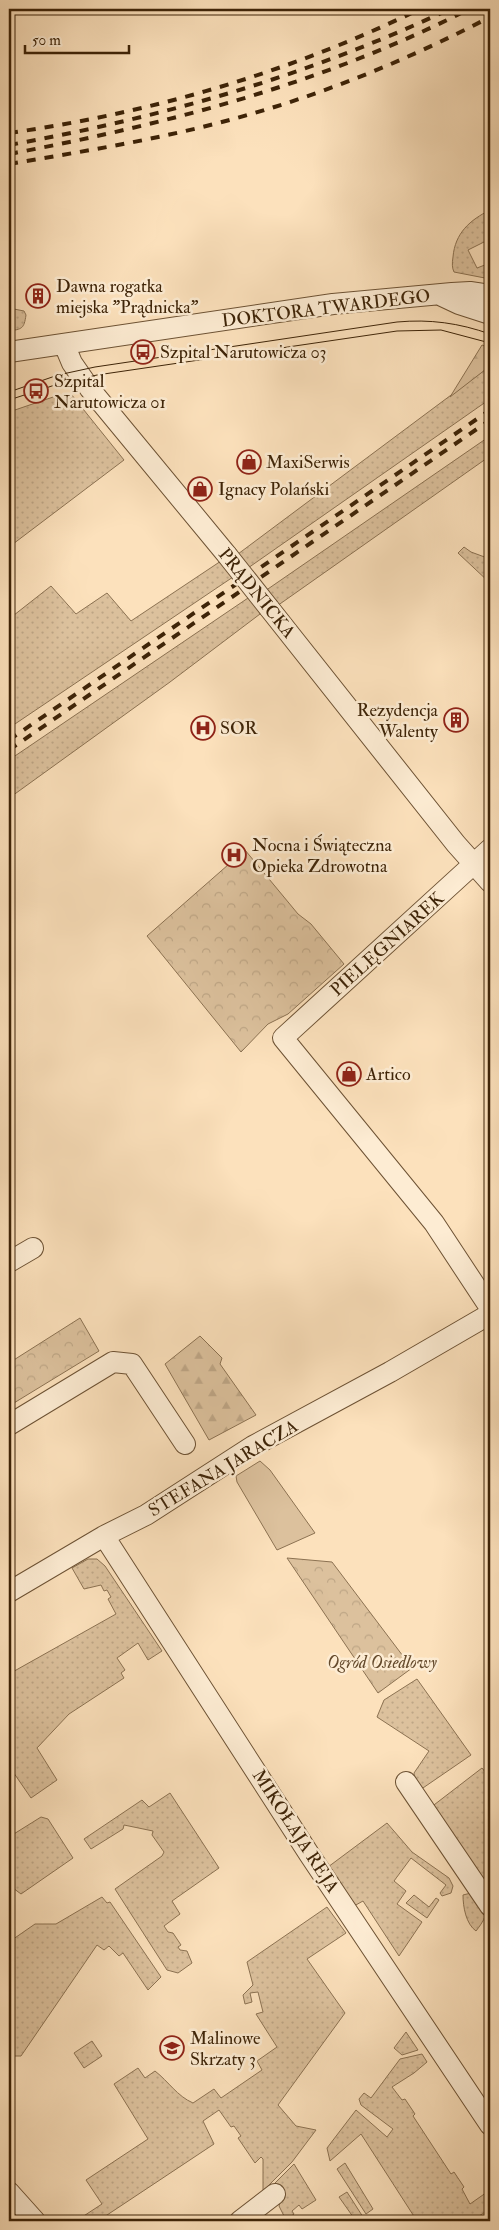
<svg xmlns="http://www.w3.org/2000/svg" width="499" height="2230" font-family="'IM FELL Double Pica',serif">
	<defs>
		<pattern id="grass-dots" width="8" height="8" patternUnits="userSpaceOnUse" patternTransform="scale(1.25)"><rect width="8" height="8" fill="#dcc19d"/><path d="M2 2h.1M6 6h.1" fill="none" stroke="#bea686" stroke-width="1.8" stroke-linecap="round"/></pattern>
		<pattern id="forest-firs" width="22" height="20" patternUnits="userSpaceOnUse" patternTransform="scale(1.25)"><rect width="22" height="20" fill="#dcc19d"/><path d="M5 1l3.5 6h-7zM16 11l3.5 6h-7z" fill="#bea686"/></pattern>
		<pattern id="park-crowns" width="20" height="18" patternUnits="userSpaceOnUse" patternTransform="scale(1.25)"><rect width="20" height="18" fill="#dcc19d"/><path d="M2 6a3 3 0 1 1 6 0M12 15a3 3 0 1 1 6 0" fill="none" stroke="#bea686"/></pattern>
	</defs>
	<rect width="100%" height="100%" fill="#fce1bc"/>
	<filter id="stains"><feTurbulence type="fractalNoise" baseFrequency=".004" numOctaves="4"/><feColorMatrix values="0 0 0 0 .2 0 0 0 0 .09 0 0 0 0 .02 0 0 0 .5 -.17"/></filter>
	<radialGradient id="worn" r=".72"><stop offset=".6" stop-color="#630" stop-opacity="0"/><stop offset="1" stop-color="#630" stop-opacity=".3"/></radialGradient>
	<path fill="url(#grass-dots)" stroke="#8c7252" d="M490,210v29l-22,11 9,18 13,-5v16l-36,-7c-2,-4 -2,-9 -1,-15 2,-24 17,-37 37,-47z
		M9,308l15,3 2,4c-2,14 -4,14 -17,16z
		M490,366v33l-242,169 -10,-14z
		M71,394l53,66 -115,87v-135l50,-17 2,2z
		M490,436v20l-213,150 -12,-15z
		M464,547l7,5 19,7v24l-32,-30z
		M224,559l12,16 -227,153v-109l42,-33 25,28 31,-21 24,28z
		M251,596l13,15 -94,71 -158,114 -3,-4v-32z
		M88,1559h9l8,7 57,85 -14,9 -10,-17 -21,15 8,12 -4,3 3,5 -55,36 -32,34 20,32 -26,18 -22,-32v-92l107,-60 -8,-15 3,-2 -4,-7 -3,1 -3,-6 -17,4 -12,-21z
		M417,1679l54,76 -51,35 -5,-8 -1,-9 15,-22 -52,-34 7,-17z
		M482,1768l8,10v97l-5,13 -55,-80z
		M170,1793l49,75 -47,33 8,13 -16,12 4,6 5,1 8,12 -3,2 2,3 7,1 5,12 -14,10 -11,-3 -52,-81 47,-33 2,-4 -12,-17 1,-4 -29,-6 -1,4 -32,20 -7,-10 58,-39 7,7z
		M41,1817l7,2 25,39 -52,36 -12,-9v-48z
		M387,1823l25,29 37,26 4,8 -2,7 -9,3 -2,-3 6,-8 -35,-27 -17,23 12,10 -9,13 25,18 -23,34 -36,-55 -9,5 -26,-39z
		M475,1892c13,17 15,21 1,39 -10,-7 -13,-24 -13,-36z
		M414,1895l15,12 7,-9 3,2 -12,18 -21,-15z
		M102,1897l5,6 3,-1 51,75 -13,13 -25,-37 -4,3 -10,-10 -5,4 -7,-5 -76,111h-12v-114l26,-18h21z
		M327,1907l19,26 -39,26 38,54 -67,92 18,21 20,4 -24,32 -29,29v-32l-2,-2 -6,6 -17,-25 3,-2 -7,-10 -3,1 -12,-17 -16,11 11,23 -116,77h-22l26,-17 -16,-24 62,-41 -34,-55 24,-16 7,10 10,-7c14,11 22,25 38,32l21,-14 7,9 41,-28 -5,-9 20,-14 -21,-33 7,-2 -5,-20 -8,1 2,9 -7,2 -2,-9 10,-10 -6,-23z
		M406,2032l12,18 -16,5 -8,-7z
		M92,2041l10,15 -18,12 -10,-15z
		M422,2054l5,8 -13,11 -22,14 10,13 3,-1 10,15 -2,2 38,58 3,-2 10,15 -2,2 8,15 20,-14v19l-19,12h-54l-56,-87 -31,27 -3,-13 29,-38 31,27 6,-8 -32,-24 -2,-6 5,-6 7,5 29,-39z
		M345,2163l28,46 -7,5 -29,-45z
		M294,2164l22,36 -14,9 -3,-4 -7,6 2,3 -8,6 -7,-14 3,-9 -9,-12z
		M347,2192l16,25 -7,4 -17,-24z"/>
	<path fill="url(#forest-firs)" stroke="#8c7252" d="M482,345l8,3v18l-40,31z
		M200,1336l22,22 -2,6 36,51 -47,25 -44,-76z"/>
	<path fill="url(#park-crowns)" stroke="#8c7252" d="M245,850l53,64 13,10 33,40 -56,50 -20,10 -27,28 -94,-116z
		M80,1318l19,33 -90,55v-43z
		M287,1558l45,4 80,106 -34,25z"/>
	<path fill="#dcc19d" stroke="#8c7252" d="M260,1461l10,9 45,63 -38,17 -40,-68 -1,-6z"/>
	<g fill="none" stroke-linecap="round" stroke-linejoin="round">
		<g stroke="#6d5234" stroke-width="22">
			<path id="minor" d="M442,296l17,8 31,10
				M64,344l8,19 18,26 137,166
				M9,352l324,-48 119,-11 18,-1 20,3
				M269,608l187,236 34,38
				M490,849l-207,189 151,185 56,85
				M9,1262l24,-14
				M9,1425l104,-63 19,2 53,80
				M104,1536l205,318 181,271
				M9,1592l95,-56 42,-21 107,-69 137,-74 100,-58
				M406,1782l84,124
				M9,2192l26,29
				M240,2221l35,-27"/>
		</g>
		<use href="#minor" stroke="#fdecd3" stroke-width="20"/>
		<path stroke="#3d2307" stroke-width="1" d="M9,392l49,-17 37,-8 302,-45c33,-3 62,1 93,12
			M9,400l49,-16 39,-9 300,-44 44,-1 49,13"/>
		<path stroke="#3d2307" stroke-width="4" stroke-dasharray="9 9" stroke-linecap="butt" d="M9,133c142,-20 282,-61 411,-124
			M9,145c155,-28 298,-69 441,-136
			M9,154c159,-30 316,-71 460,-145
			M9,164c70,-12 140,-23 209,-41 94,-24 186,-61 272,-106
			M9,740l481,-330
			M9,750l481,-330"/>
		<g stroke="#6d5234" stroke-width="22" stroke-linecap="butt">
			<path id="minor-bridge" d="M227,555l42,53"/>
		</g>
		<use href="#minor-bridge" stroke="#fdecd3" stroke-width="20"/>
	</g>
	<defs>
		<g id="building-ring" transform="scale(1.25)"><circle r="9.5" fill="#fdecd3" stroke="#8f2418" stroke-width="1.5"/><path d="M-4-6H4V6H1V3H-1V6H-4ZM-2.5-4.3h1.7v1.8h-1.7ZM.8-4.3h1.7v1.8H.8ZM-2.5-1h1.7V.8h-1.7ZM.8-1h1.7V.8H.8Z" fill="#8f2418"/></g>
		<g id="bus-ring" transform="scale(1.25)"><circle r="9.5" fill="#fdecd3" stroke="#8f2418" stroke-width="1.5"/><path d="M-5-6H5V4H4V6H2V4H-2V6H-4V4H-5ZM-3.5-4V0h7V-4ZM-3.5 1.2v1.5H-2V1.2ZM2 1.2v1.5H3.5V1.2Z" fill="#8f2418"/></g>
		<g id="shop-ring" transform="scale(1.25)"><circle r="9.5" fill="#fdecd3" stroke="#8f2418" stroke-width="1.5"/><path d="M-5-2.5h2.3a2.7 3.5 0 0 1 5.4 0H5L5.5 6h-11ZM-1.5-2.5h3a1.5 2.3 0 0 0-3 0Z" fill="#8f2418"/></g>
		<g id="hospital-ring" transform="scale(1.25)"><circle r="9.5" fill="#fdecd3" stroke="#8f2418" stroke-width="1.5"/><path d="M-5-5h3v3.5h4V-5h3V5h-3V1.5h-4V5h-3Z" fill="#8f2418"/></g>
		<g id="school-ring" transform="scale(1.25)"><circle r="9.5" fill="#fdecd3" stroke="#8f2418" stroke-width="1.5"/><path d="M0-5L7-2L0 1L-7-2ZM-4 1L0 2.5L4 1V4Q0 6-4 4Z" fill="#8f2418"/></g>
	</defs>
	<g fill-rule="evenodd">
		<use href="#building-ring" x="38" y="296"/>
		<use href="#bus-ring" x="143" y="352"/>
		<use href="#bus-ring" x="36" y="391"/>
		<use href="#shop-ring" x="249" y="462"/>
		<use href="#shop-ring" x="200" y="489"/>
		<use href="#building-ring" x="456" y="720"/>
		<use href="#hospital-ring" x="203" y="728"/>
		<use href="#hospital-ring" x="234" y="855"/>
		<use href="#shop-ring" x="349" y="1074"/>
		<use href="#school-ring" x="172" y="2048"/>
	</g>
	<g text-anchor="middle" stroke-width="5" stroke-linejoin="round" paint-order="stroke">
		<g font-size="18" fill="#3d2307" stroke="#fdecd3" text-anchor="start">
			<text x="56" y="292">Dawna rogatka<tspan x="56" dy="21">miejska "Prądnicka"</tspan></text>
			<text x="160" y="358">Szpital Narutowicza 03</text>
			<text x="54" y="387">Szpital<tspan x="54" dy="21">Narutowicza 01</tspan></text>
			<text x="266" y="468">MaxiSerwis</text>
			<text x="218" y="495">Ignacy Polański</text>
			<text x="438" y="716" text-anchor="end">Rezydencja<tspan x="438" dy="21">Walenty</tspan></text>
			<text x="220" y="734">SOR</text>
			<text x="252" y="851">Nocna i Świąteczna<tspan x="252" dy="21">Opieka Zdrowotna</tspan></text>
			<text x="366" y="1080">Artico</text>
			<text x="190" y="2044">Malinowe<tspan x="190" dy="21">Skrzaty 3</tspan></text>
		</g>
		<g font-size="18" fill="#3d2307" stroke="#fdecd3">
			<text transform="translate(326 308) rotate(-7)" y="6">DOKTORA TWARDEGO</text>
			<text transform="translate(257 593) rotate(51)" y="6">PRĄDNICKA</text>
			<text transform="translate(387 944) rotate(-42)" y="6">PIELĘGNIAREK</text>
			<text transform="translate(223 1468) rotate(-31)" y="6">STEFANA JARACZA</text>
			<text transform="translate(296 1831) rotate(57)" y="6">MIKOŁAJA REJA</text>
		</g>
		<g font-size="18" font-style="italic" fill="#654a2c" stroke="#fdecd3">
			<text x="382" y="1668">Ogród Osiedlowy</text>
		</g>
	</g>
	<rect width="499" height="2230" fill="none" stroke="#fce1bc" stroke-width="30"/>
	<rect x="10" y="10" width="479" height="2210" fill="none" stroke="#3d2307" stroke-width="2.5"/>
	<rect x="15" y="15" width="469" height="2200" fill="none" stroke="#3d2307"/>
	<path d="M25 45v8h104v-8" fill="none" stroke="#3d2307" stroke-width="2.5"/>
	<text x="32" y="45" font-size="15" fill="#3d2307" stroke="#fdecd3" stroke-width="4" paint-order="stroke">50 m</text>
	<rect width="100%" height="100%" filter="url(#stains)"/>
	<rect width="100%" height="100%" fill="url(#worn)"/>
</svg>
